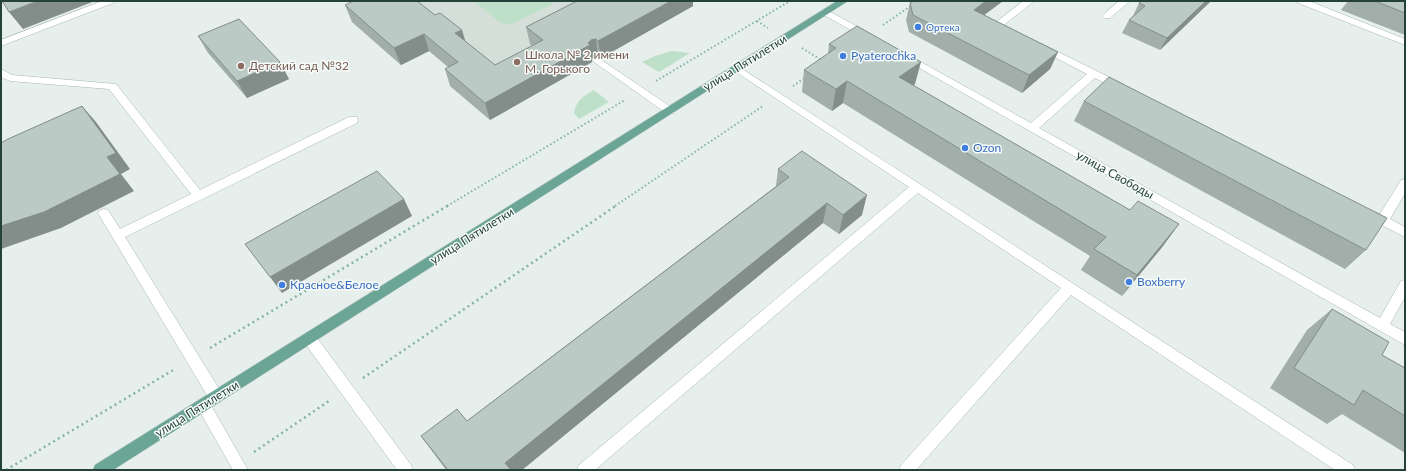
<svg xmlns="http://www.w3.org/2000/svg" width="1406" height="471" font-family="Lato,sans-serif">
	<rect width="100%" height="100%" fill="#e6efeb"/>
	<path fill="#d4dfda" d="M356,1h330l7,5 -203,114 -40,-34 13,-7 -34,-28 -28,14 -49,-43 18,-9z"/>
	<path fill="#bfe0c8" d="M474,1h78l-1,4 -39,19 -11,-1z
		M672,51l18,2 -31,19 -17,-10 13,-6z
		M594,90l15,12 -30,17 -5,-6c2,-12 9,-17 20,-23z"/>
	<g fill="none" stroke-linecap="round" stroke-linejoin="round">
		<g stroke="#a8b8b2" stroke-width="1">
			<path id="minor" d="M102,1h13l-2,2 -112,43v-6z
				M1023,1h11l-30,24 11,6 -2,2c-6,2 -15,-3 -20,-8l2,-2z
				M1119,1h11l-20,17h-6l-2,-2 2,-2z
				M1296,1h13l96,38v6l-107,-42z
				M825,9l46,25 2,2 -5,3 -3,-1 -43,-24 -2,-2 2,-2z
				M1042,44l83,41 1,2 -5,3 -4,-1 -22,-11 -56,50 341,190 21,-37 4,-1v17l-15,27 15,8v13l-503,-287 2,-2h6l121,67 56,-49 -48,-25 -2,-2 2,-2z
				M597,57l77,52 1,2 -1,2h-8l-72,-51 -2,-2 2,-2z
				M736,65l617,400 2,5h-20l-264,-175 -155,175h-17l2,-5 160,-177 -143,-95 -323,277h-18l2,-5 330,-278 -176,-117 -2,-2 2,-2z
				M1,69l11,6 104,9 84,106 149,-73h8l1,3 -1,3 -232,114 96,155 2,5 -2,5 -5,1 -5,-1 -113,-189 2,-3 4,-1 4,1 12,19 71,-35 -82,-105 -99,-8 -9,-4z
				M1405,179v14l-15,26 15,8v10l-39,-20 -2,-3 2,-3 4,-1 10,4 21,-34z
				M309,332l5,2 97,131 2,5h-16l-93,-128 -2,-4 2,-4z
				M203,399l5,1 40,70h-15l-37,-65 2,-5z"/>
		</g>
		<g stroke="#c2cac8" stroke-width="1">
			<path id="major" d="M837,1h11l-735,469h-20l2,-5z"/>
		</g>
		<path stroke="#86b3a5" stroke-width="2" stroke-dasharray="1.5 2.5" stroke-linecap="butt" d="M757,21l11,7
			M883,25l29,-20
			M802,48l21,13
			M656,81l134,-80
			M793,86l13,-9
			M447,206l178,-106
			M615,206l148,-100"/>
		<path stroke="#86b3a5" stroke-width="2.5" stroke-dasharray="2 3.5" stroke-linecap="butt" d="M210,348l239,-143
			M363,378l254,-173
			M254,452l75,-51
			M6,470l169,-101"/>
		<use href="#minor" fill="#fff" fill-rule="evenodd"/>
		<use href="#major" fill="#6aa596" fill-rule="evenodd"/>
	</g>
	<path fill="#a1aea9" d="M577,1h116v5l-92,52 -3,-2 -4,1 -2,2v3l-102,58 -40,-34 -5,-17 3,-2 -19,-16 -28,14 -49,-43 -7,-17 90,10 27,15 3,11 30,24 37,-19 -2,-2 -4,-17z
		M1003,1l-19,14 74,37 -8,17 -28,24 -113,-61 -3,-12 4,-17z
		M1348,1h57v34l-64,-25z
		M1210,2l-50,48 -38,-17 7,-13 4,-4 6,-13z
		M198,36l91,43 -42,19 -39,-45z
		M829,44l86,40 -2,1 217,125 49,14 -16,22 -41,50 -41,-26 9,-14 -247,-153 -11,8 -30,-19 2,-22 24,-16z
		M1084,101l282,149 -21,19 -271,-148z
		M778,169l84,46 -23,19 -16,-11 -301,247h-76l-14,-19 -11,-15 46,-15 309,-235z
		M1332,309l50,46 23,13v85l-63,-39 -15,10 -57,-36 37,-58z"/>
	<path fill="#838d89" d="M38,1h57l-72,28 -14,-17z
		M671,1h22v5l-92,52 -3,-17z
		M986,1h17l-35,26 6,-17z
		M1206,1h5l-51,49 7,-12z
		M462,30l5,17 -12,-14z
		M424,34l5,17 -28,14 -7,-17z
		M596,39l2,17 -4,1 -2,2v3l-102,58 -5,-17 103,-60 3,-3z
		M1058,52l-8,17 -28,24 7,-18z
		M280,62l9,17 -42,19 -10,-17z
		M921,62l-6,22 -21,16 5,-23z
		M847,81l-4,22 -11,8 4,-22z
		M82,106l14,16 34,47 -9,5 13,17 -73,37 -60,21v-23z
		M867,195l-5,20 -23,19 4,-19z
		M404,199l8,17 -130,77 -12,-16z
		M827,203l-4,20 -301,247h-13l-4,-7z
		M1179,224l-16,22 -41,50 15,-21z"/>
	<path fill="#bbcac4" stroke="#838d89" d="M2,1h36l-29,11z
		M353,1h64l18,14 5,-2 22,17 -7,3 40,32 48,-25 -17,-13 51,-26h94l-73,40 -2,-2 -5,1 -3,3 2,2 -105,58 -40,-34 13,-7 -34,-28 -30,14 -49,-43z
		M914,1h72l-12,9 84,42 -29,23 -116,-60 -3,-12z
		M1142,1h64l-39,37 -38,-18 16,-14 -6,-3z
		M1375,1h30v12z
		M239,19l41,43 -43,19 -39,-45z
		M857,26l64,36 -22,15 231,133 8,-9 41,23 -42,51 -43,-26 12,-12 -259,-156 -11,8 -32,-19 32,-22 -7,-4z
		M1109,77l278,141 -21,32 -282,-149z
		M82,106l34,47 -9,4 13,17 -76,38 -43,14v-83l7,-4z
		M802,151l65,44 -24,20 -16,-12 -322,260 6,7h-63l-27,-34 36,-27 10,12 322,-244 -11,-8z
		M377,171l27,28 -134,78 -25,-33z
		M1332,309l57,33 -7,13 23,13v48l-42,-26 -9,15 -60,-37z"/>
	<g fill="#3f7fe0" stroke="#f7fbf9" stroke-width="1.5">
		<circle cx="918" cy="27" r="4"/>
		<circle cx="843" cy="56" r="4"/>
		<circle cx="965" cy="148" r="4"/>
		<circle cx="1129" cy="282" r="4"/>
		<circle cx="282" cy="285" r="4"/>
	</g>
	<g fill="#8d6e63" stroke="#f7fbf9" stroke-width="1.5">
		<circle cx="517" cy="62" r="4"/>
		<circle cx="241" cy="66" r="4"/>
	</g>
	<g text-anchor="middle" stroke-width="3" stroke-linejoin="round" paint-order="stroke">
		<g font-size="10" fill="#366cbe" stroke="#f7fbf9" text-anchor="start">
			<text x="926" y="31">Ортека</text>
		</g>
		<g font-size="12" fill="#785e54" stroke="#f7fbf9" text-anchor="start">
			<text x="525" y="59">Школа № 2 имени<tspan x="525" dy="14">М. Горького</tspan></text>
			<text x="249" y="70">Детский сад №32</text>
		</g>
		<g font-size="12" fill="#366cbe" stroke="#f7fbf9" text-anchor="start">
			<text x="851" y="60">Pyaterochka</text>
			<text x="973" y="152">Ozon</text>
			<text x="1137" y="286">Boxberry</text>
			<text x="290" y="289">Красное&amp;Белое</text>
		</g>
		<g font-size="12" fill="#24423a" stroke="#f7fbf9">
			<text transform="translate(745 63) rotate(-32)" y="4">улица Пятилетки</text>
			<text transform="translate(1115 175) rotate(29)" y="4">улица Свободы</text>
			<text transform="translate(472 236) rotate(-32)" y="4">улица Пятилетки</text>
			<text transform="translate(197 409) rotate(-32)" y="4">улица Пятилетки</text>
		</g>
	</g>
	<rect width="1406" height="471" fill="none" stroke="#24423a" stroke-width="4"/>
</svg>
